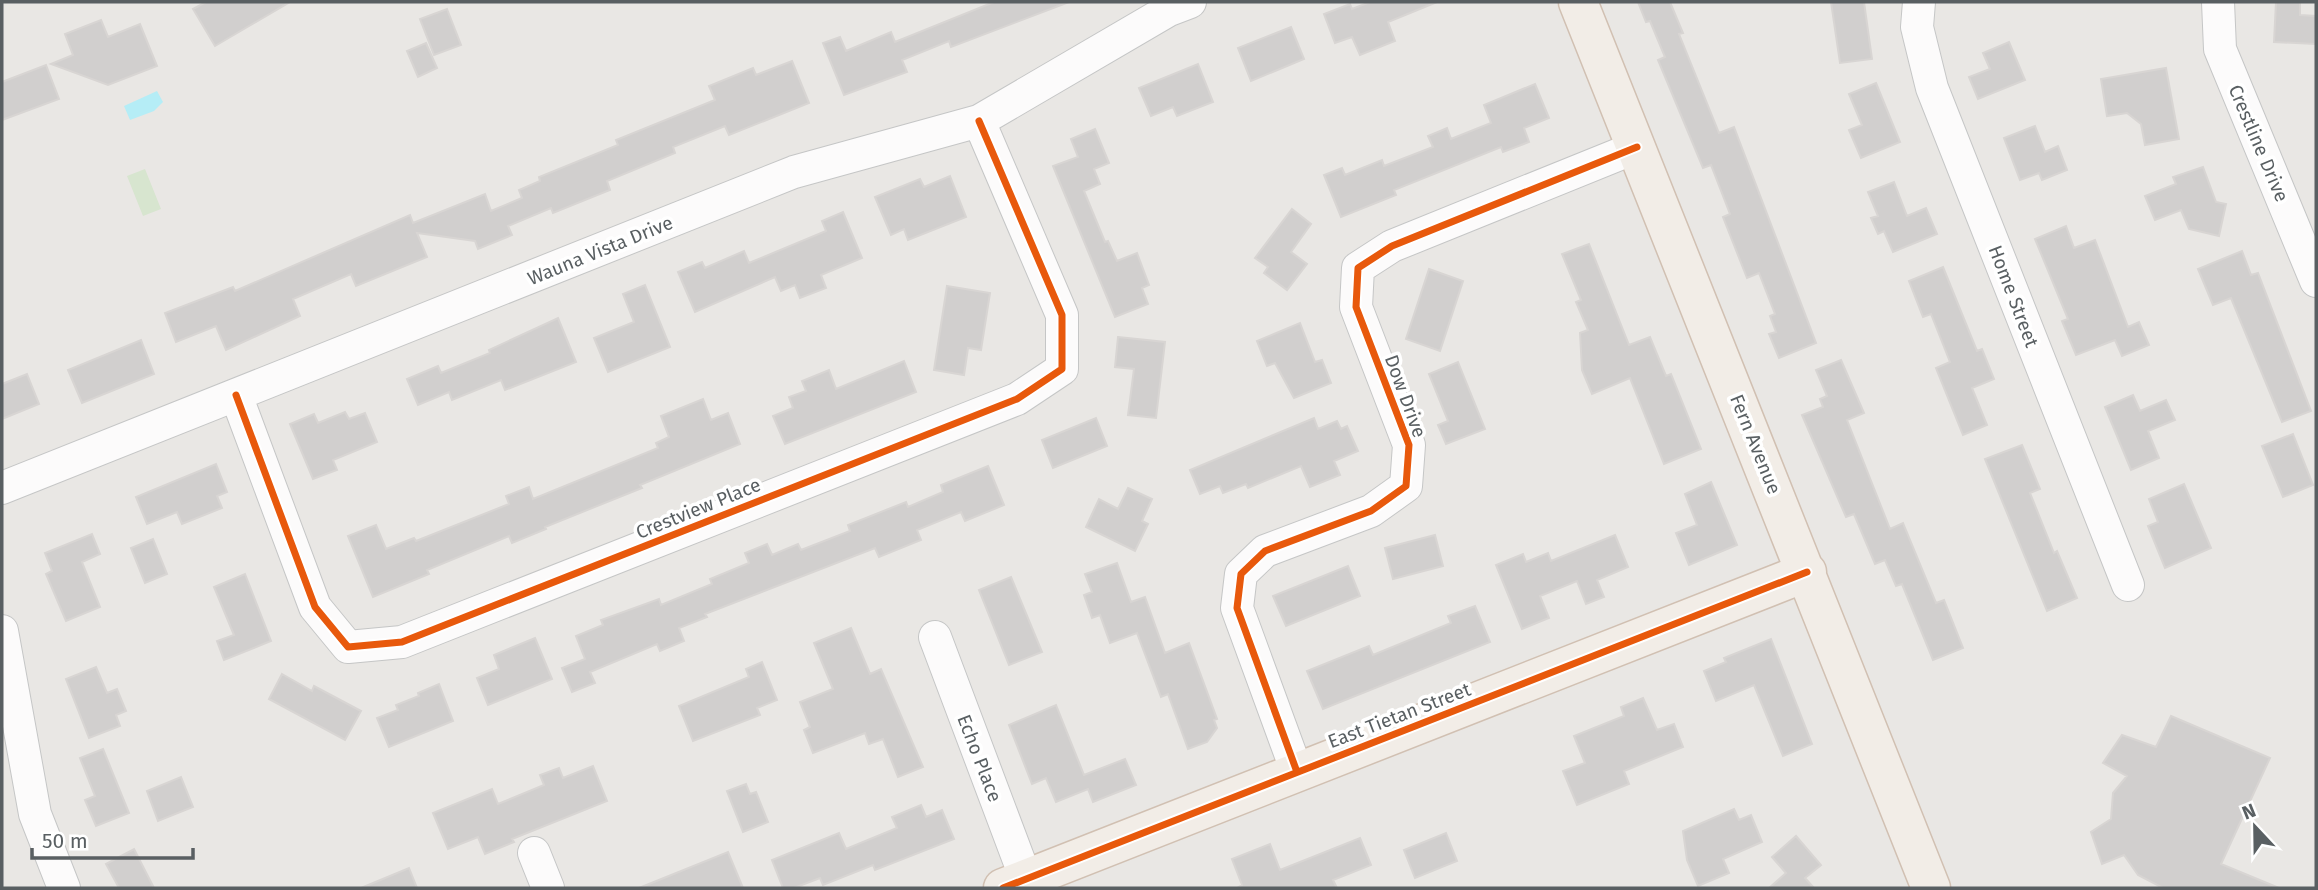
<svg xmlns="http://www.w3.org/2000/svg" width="2318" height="890" font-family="'Fira Sans',sans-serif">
	<rect width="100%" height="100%" fill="#e9e7e4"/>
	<path fill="#d7e5cf" d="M145,169l16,40 -18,7 -16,-40z"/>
	<path fill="#b5edf6" d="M157,91l6,11 -9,9 -24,9 -6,-14z"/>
	<path fill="#d1cfce" stroke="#d8d5d3" stroke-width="2" d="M206,2h84l-75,44 -22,-37z
		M994,2h75l-118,45 -2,-6 -47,19 5,12 -63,23 -21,-52 17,-6 6,14 45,-19 4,10z
		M1370,2h67l-49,20 7,19 -35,14 -8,-18 -17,6 -11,-29 26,-10 2,5z
		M1638,2h32l13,31 -4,1 40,99 15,-6 82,216 -37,15 -10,-24 7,-2 -6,-16 5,-2 -16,-41 -12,5 -24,-61 7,-3 -19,-49 -8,3 -45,-108 7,-3 -15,-36 -4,1z
		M1831,2h33l8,57 -32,4z
		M2276,2h24v13l16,1 -1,28 -41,-2z
		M447,9l14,36 -27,10 -14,-36z
		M101,20l7,17 32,-13 17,42 -49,19 -57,-21 22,-9 -8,-21z
		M1291,27l13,32 -53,22 -13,-33z
		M2009,42l16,38 -47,19 -9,-22 21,-8 -7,-16z
		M426,43l11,25 -19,9 -11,-26z
		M792,61l17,42 -80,32 -4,-9 -52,21 2,6 -68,28 3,9 -57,23 -2,-5 -43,18 4,9 -34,14 -3,-8 -58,-8 10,24 -71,29 -5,-12 -58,25 7,17 -74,34 -10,-24 -40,16 -11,-29 68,-26 2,4 175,-76 3,8 72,-29 6,17 31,-13 -3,-8 21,-9 -1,-4 79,-32 -2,-5 99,-40 -6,-14 44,-18 3,7z
		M1198,64l15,38 -36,14 -4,-9 -22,9 -12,-28z
		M46,65l13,34 -57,21v-38z
		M2166,68l13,71 -34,6 -4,-21 -14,-11 -20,3 -6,-37z
		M1876,83l24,59 -39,16 -12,-28 13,-5 -13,-31z
		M1535,84l14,34 -25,10 5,14 -26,10 -2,-5 -107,43 2,5 -55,22 -17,-42 18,-7 3,7 37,-15 2,6 49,-19 -5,-11 19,-8 4,11 40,-16 -7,-18z
		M2035,126l10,26 13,-6 9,24 -25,10 -3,-7 -19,7 -16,-42z
		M1095,129l14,34 -15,6 6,15 -16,7 21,51 3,-1 9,20 20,-8 12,32 -7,3 6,16 -33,13 -62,-151 25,-9 -7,-18z
		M2203,167l13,35 10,2 -7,32 -30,-7 -8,-19 -26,10 -10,-24 31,-12 -3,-7z
		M950,176l16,41 -58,23 -4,-11 -13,6 -16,-38 45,-18 4,8z
		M1894,182l13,34 19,-8 11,26 -44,18 -9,-21 -6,3 -7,-16 7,-2 -10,-24z
		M1292,209l19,15 -20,28 16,12 -20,26 -23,-17 4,-6 -13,-9z
		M843,212l19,46 -41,17 5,13 -26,10 -5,-13 -14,6 -6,-14 -80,35 -17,-40 24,-10 3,6 39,-17 5,12 77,-32 -4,-10z
		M2066,226l8,22 21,-8 33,87 11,-5 10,23 -27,11 -7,-16 -39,15 -14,-34 6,-2 -33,-80z
		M1589,244l40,101 21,-8 16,39 5,-2 30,75 -37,15 -34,-86 -38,16 -10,-24 -2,-37 8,-3 -12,-28 5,-2 -19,-46z
		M2242,251l9,24 7,-2 53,138 -29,11 -51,-124 -18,7 -15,-36z
		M1943,267l34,84 5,-2 12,30 -22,9 15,37 -24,10 -27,-67 14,-6 -19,-48 -8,3 -14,-36z
		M1429,269l34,12 -23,70 -34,-12z
		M645,285l25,62 -62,25 -14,-34 40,-16 -11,-28z
		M947,286l43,7 -9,57 -13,-2 -4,27 -30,-5z
		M558,318l18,44 -71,28 -4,-10 -49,20 -3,-8 -31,13 -11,-26 31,-13 3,7 49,-20 -1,-3z
		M1300,323l15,39 7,-2 9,23 -37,15 -19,-35 -8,3 -10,-25z
		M1118,337l47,5 -9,76 -28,-3 6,-46 -19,-2z
		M141,340l13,34 -72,29 -14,-33z
		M1841,360l23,53 -17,7 43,109 13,-6 33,80 8,-3 19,48 -30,12 -31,-76 -6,2 -11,-26 -10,4 -21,-50 -8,3 -44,-102 21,-8 -3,-8 7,-3 -11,-26z
		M904,361l12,31 -131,52 -12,-28 20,-8 -4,-11 17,-6 -4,-10 27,-11 7,19z
		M1458,362l27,67 -39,15 -8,-19 10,-4 -19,-47z
		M27,374l12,30 -37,15v-35z
		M2133,395l7,16 26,-11 9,20 -27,11 11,27 -28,12 -26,-63z
		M703,399l8,21 17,-7 12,31 -100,41 2,3 -97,39 1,2 -34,14 -3,-7 -82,34 2,4 -56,23 -25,-61 28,-11 10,24 28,-11 2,3 93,-37 -3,-8 23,-9 4,12 125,-51 -2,-5 13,-6 -8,-21z
		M345,412l4,7 16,-6 12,29 -44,18 4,10 -24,9 -23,-55 24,-10 4,9z
		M1096,418l11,28 -54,22 -11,-28z
		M1314,418l4,11 19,-8 4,8 6,-3 11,25 -24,10 6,14 -30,12 -9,-21 -53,22 -2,-4 -23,9 -3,-7 -20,8 -10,-24z
		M2293,434l20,51 -30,12 -21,-51z
		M2022,445l18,44 -10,4 24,60 3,-2 20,47 -30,13 -62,-152z
		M216,464l11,28 -10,4 5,12 -40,16 -5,-12 -30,12 -11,-27z
		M988,466l16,39 -39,16 -4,-9 -44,18 4,10 -42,17 -4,-9 -170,66 2,3 -28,11 5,13 -24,10 -3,-7 -67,28 5,11 -23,9 -10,-24 23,-9 -9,-23 27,-11 -2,-5 58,-21 2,6 51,-21 -2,-5 39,-16 -4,-10 22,-9 5,11 26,-11 3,6 49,-19 -2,-6 58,-23 2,5 35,-15 -2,-7z
		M1711,482l26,63 -48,20 -13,-32 21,-8 -12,-31z
		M2184,484l27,64 -46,20 -17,-42 10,-4 -9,-23z
		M1128,488l24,11 -10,22 6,3 -13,27 -49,-24 13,-28 19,10z
		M92,534l8,20 -18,8 18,45 -34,14 -20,-47 6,-3 -7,-18z
		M1435,535l8,31 -50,13 -8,-31z
		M1615,535l13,32 -31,13 7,17 -18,7 -9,-23 -37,15 9,22 -27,11 -26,-64 27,-11 3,8 22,-9 3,8z
		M153,539l14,35 -22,9 -14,-35z
		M1117,563l14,39 14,-5 20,56 24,-10 28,76 -3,1 3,8 -10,14 -19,7 -20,-55 -7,3 -24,-64 -27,10 -10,-28 -8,3 -8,-23 8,-3 -7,-18z
		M1348,566l12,30 -74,30 -13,-30z
		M245,574l26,67 -47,19 -7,-19 17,-6 -20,-48z
		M1011,577l31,75 -33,13 -30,-75z
		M1475,606l15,36 -167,67 -16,-38 62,-25 4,9 78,-32 -3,-7z
		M851,628l19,46 11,-5 42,98 -25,10 -15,-38 -14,5 -4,-11 -52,20 -9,-23 6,-3 -10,-25 33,-13 -19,-46z
		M535,638l17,41 -64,26 -11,-27 22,-9 -5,-14z
		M1771,639l41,105 -29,12 -29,-71 -38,16 -12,-30 22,-9 -2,-4z
		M762,662l15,38 -20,8 3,7 -67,26 -14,-35 70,-29 -3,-8z
		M96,667l11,26 10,-4 9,22 -10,4 4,11 -31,12 -23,-59z
		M282,674l30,17 2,-5 47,25 -16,29 -76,-41z
		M439,684l14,37 -64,26 -12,-29 21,-8 -2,-5 23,-9 -1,-3z
		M1643,698l14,32 17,-6 9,23 -59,24 5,13 -52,21 -14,-34 22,-8 -11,-27 50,-20 -3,-9z
		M1056,705l28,70 41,-16 11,26 -43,17 -5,-13 -32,13 -10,-24 -14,6 -23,-59z
		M2171,716l99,42 -49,106 58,24h-116l-25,-13 -14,-20 -22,9 -11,-32 20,-13 2,-26 14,-17 -24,-13 19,-28 34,12z
		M103,749l26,64 -33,13 -11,-26 10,-4 -15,-38z
		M593,766l14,35 -95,38 2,3 -29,12 -7,-17 -30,12 -15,-36 59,-24 6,15 46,-19 -4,-10 19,-7 4,10z
		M181,777l12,30 -35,14 -11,-30z
		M746,784l4,10 6,-2 12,30 -25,10 -16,-41z
		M921,805l5,12 16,-7 12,29 -79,31 -2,-5 -50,20 -3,-7 -26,10h-11l-11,-28 67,-27 7,16 51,-21 -5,-11z
		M1734,809l5,11 12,-5 11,27 -39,17 6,14 -31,13 -11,-26 -4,-29z
		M1446,833l11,28 -42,17 -11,-28z
		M1796,836l25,29 -16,13 9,10h-45l17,-15 -14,-16z
		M1360,838l11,27 -38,15 4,8h-100l5,-3 -10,-26 38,-15 10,26z
		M134,849l20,39h-35l-13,-24z
		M728,852l15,36h-104z
		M409,868l8,20h-56z"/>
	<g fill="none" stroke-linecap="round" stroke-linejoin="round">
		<g stroke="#c5c6c6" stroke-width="34">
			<path id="minor" d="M1919,2l-2,25 15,61 196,497
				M2218,2l2,47 96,232
				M236,395l79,212 33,40 54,-5 615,-243 45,-30v-54l-83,-194
				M2,488l792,-316 185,-51 190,-111 21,-8
				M2,631l33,183 29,74
				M935,637l91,242
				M1297,772l-60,-164 4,-34 24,-23 106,-40 35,-25 3,-41 -53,-138 2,-39 34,-22 245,-99
				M534,853l14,35"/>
		</g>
		<g stroke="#d1c0b2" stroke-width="41">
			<path id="major" d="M1578,2l353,886
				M1003,888l804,-316"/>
		</g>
		<use href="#minor" stroke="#fcfbfb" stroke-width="32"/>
		<use href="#major" stroke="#f2ede7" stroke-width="38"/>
		<g stroke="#fff" stroke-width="11">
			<path id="cycleway" d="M236,395l79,212 33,40 54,-5 615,-243 45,-30v-54l-83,-194
				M1297,772l-60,-164 4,-34 24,-23 106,-40 35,-25 3,-41 -53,-138 2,-39 34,-22 245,-99
				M1003,888l804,-316"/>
		</g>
		<use href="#cycleway" stroke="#e8590c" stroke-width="7"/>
	</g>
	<g text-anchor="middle" stroke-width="7" stroke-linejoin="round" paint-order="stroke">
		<g font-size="19" fill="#595f62" stroke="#fff">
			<text transform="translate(2259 143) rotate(67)" y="7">Crestline Drive</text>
			<text transform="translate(600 250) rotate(-22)" y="7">Wauna Vista Drive</text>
			<text transform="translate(2014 296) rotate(69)" y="7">Home Street</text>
			<text transform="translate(1406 396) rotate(70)" y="7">Dow Drive</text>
			<text transform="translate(1756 444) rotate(68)" y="7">Fern Avenue</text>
			<text transform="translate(698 508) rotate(-22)" y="7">Crestview Place</text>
			<text transform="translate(1399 715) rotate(-21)" y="7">East Tietan Street</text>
			<text transform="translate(980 758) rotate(69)" y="7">Echo Place</text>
		</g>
	</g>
	<rect width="2318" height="890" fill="none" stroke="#595f62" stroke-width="7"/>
	<g transform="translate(2255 827) rotate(338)" stroke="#ffffff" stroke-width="5" paint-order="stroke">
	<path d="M0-5L12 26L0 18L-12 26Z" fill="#595f62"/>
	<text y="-10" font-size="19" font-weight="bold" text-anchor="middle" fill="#595f62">N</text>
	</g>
	<path d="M32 848v10h161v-10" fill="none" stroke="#595f62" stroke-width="3.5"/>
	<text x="42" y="848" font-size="21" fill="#595f62" stroke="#ffffff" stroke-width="5" paint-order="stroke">50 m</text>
</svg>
